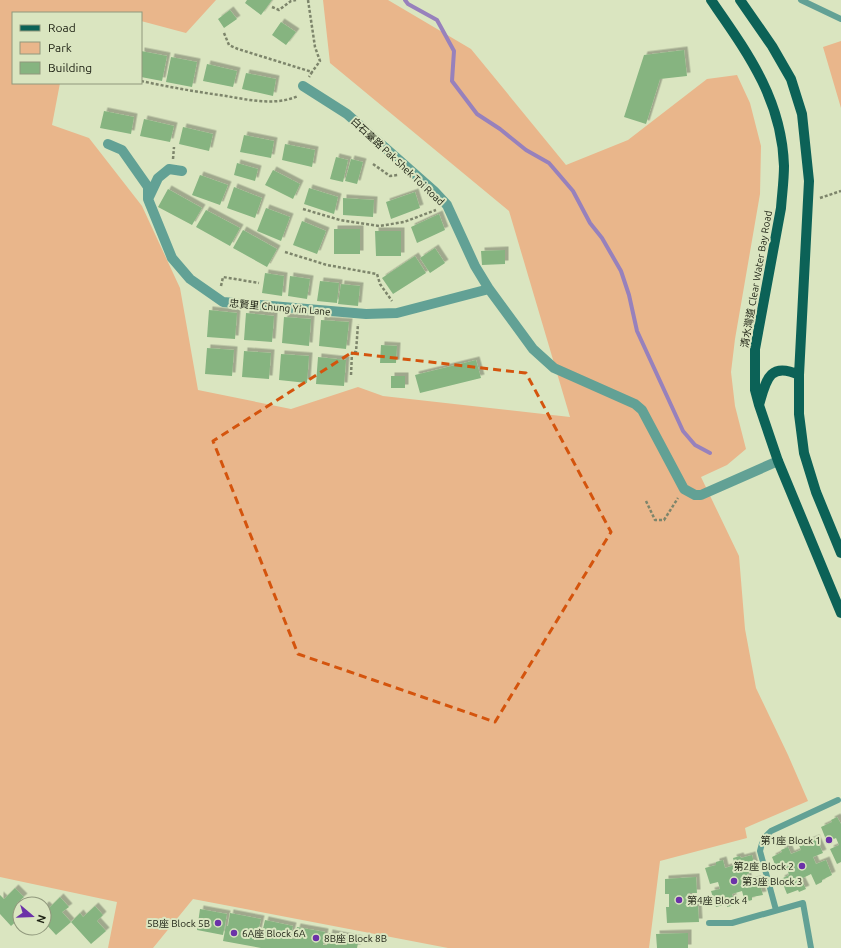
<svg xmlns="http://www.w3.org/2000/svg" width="841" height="948" font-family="Ubuntu,'Noto Sans TC',sans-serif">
	<defs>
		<filter id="shadow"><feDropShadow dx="3.5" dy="-3.5" stdDeviation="0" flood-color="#0004"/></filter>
	</defs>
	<rect width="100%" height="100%" fill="#dae5c0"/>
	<path fill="#e9b68b" d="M0,0h216l-30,33 -45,-12v-8h-128v70h47l-8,42 37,13 53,68 38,82 18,102 93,19 67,-22 25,9 187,21 -61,-206 -179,-148 -7,-63h65l83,49 95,116 62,-25 79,-61 30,-4 13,28 11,43 -1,48 -25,145 -4,33 4,34 11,43 -19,16 -26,12 38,79 6,73 11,59 32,67 20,46 -63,27 2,10 -87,23 -11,87h-201l-255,-49 -40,49h-45l9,-46 -117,-25z
		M841,41v67l-18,-61z"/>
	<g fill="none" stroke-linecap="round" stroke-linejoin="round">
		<path stroke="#9781bc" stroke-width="4" d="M405,0l3,4 29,16 17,31 -2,30 25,33 23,15 26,21 23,13 24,28 17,32 12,15 19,33 8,24 8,36 46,100 12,14 15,8"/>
	</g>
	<path fill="#86b480" filter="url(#shadow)" d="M247,0h25l-11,15 -16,-12z
		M230,10l7,9 -13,9 -6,-9z
		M281,22l15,10 -10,13 -14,-10z
		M684,50l3,26 -27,3 -14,45 -22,-7 20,-62z
		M141,51l26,5 -5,25 -21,-4z
		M171,57l26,5 -5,25 -26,-5z
		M207,64l30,7 -4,16 -30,-6z
		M246,73l30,6 -3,17 -31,-7z
		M104,111l30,6 -3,17 -31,-6z
		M144,119l30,7 -4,16 -30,-6z
		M183,127l30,7 -4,17 -30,-7z
		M244,135l30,6 -3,17 -31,-6z
		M285,144l30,6 -3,17 -30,-7z
		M336,157l12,3 -5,22 -13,-3z
		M351,159l12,3 -6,22 -12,-3z
		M237,163l21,6 -3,12 -21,-6z
		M273,170l27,14 -7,15 -28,-14z
		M200,175l28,10 -8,20 -28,-10z
		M234,187l28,11 -7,20 -28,-10z
		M309,188l29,9 -4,17 -30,-10z
		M168,189l34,19 -10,17 -34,-18z
		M415,192l5,16 -29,11 -5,-17z
		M343,198l31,2 -1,17 -30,-2z
		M266,208l24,9 -9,24 -24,-10z
		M206,210l34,18 -10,18 -34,-19z
		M439,214l6,16 -28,13 -6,-16z
		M302,221l24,10 -9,23 -24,-9z
		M334,229h26v25h-26z
		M243,230l34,19 -10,18 -34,-19z
		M375,231h26v25h-25z
		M435,248l10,15 -15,10 -10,-15z
		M505,250v14l-23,1 -1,-14z
		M415,256l11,17 -33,21 -11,-16z
		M265,273l19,3 -2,20 -20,-3z
		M290,276l20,3 -3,20 -19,-3z
		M320,281l19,2 -2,20 -20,-2z
		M341,284l19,2 -2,20 -20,-2z
		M209,310l28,3 -2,26 -28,-2z
		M246,313l28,3 -2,26 -28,-2z
		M284,317l27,2 -2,27 -27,-3z
		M321,320l28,2 -3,27 -27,-3z
		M381,345l16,1 -1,17h-16z
		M207,348l27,2 -2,26 -27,-2z
		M244,351l27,2 -2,26 -27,-2z
		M281,354l28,2 -2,27 -28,-3z
		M318,357l28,3 -2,26 -28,-2z
		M476,360l5,18 -61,15 -5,-18z
		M391,376h14v12h-14z
		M837,817l4,7v38l-4,2 -7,-15 9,-4 -3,-7 -9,4 -6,-15 11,-5 -1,-2z
		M816,838l7,15 -10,4 3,7 10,-4 6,15 -10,5v2l-6,3 -5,-11 -10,5 5,10 -7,3 -1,-2 -11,4 -6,-15 8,-4 -2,-7 -9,4 -6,-15 10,-5 -1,-2 7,-3 3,7 10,-4 -3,-7 7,-3 1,2z
		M752,855l4,16 -9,3 2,7 9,-2 5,16 -11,2v3l-7,2 -3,-11 -10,3 3,11 -8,2v-3l-11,3 -5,-16 9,-2 -2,-7 -8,2 -5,-16 11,-3v-3l7,-2 2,8 10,-3 -2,-7 7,-2 1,2z
		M696,877l1,16h-8v13h9l1,16 -32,1 -1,-16h3v-13h-4v-15z
		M15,888l9,9 -7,6 3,3v12l-9,8 -11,-12v-19l4,4z
		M60,897l9,10 -7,5 9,10 -15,13 -12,-13v-16l2,-1 3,3z
		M95,906l8,9 -6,6 9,10 -15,13 -20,-22 9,-9 3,4z
		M200,909l27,5 -4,21 -26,-5z
		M230,913l31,6 -3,13 4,1 3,-13 28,6 -3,12 4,1 3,-12 28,5 -2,13h4l2,-12 30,6 -2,9h-96l-38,-7 3,-16 2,1z
		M688,933v15h-31l-1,-14z"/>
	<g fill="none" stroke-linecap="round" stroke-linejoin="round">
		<path stroke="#7d856b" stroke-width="2.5" stroke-dasharray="3 2" stroke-linecap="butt" d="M308,0l7,47 5,14 -8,11
			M272,7l7,3 12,-9 5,-1
			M224,33l5,12 9,4 74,23 -3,5
			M141,81c28,6 56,11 85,15 23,4 50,10 72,0
			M173,159l1,-12
			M373,164l17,12 8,-1
			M820,198l21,-7
			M303,209l37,11 39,6 25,-4 32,-12
			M285,252l42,13 50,9 3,10 12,17
			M221,286l2,-9 36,6
			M351,375l1,-23h4l2,-28
			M646,501l9,19h9l14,-22"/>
		<path stroke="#62a195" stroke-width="6" d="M801,0l40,19
			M776,910l-16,-59c2,-9 4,-14 11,-20l67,-31
			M709,923h23l71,-20 8,45"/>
		<path stroke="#62a195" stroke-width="10" d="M303,86l44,28 87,77 13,14 28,61 14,23 44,60 21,19 81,36 7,6 42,79 11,6h6l77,-34
			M108,144l14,6 26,37v12l24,59 18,21 33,23 143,12 31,-1 92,-24
			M149,197l9,-19 11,-9 13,2"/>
		<path stroke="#0c6257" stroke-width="10" d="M711,0c36,52 71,99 73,166 0,14 -2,28 -3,42l-26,141v41l4,15 19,56 63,152
			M740,0l32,46 19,33 11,35 7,67 -10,194v39l5,39 12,39 25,61
			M759,405c7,-24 10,-44 40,-30"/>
	</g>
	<path fill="none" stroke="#d4540d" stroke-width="3" stroke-dasharray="8 5" stroke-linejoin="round" d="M351,353l175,20 85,159 -116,190 -197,-68 -85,-213z"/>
	<g fill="#6b32a8" stroke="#dae5c0" stroke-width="1.5">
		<circle cx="829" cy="840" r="4"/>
		<circle cx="802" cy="866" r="4"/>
		<circle cx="734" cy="881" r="4"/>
		<circle cx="679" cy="900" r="4"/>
		<circle cx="218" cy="923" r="4"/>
		<circle cx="234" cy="933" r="4"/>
		<circle cx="316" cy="938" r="4"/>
	</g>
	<g text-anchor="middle" stroke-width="4" stroke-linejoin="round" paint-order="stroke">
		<g font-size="10" fill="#202416" stroke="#dae5c0">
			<text transform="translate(398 161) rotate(43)" y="4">白石臺路 Pak Shek Toi Road</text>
			<text transform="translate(756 279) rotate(-80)" y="4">清水灣道 Clear Water Bay Road</text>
			<text transform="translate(280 307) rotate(5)" y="4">忠賢里 Chung Yin Lane</text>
		</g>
		<g font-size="10" fill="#202416" stroke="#dae5c0" text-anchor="start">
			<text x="821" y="844" text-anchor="end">第1座 Block 1</text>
			<text x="794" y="870" text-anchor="end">第2座 Block 2</text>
			<text x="742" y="885">第3座 Block 3</text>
			<text x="687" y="904">第4座 Block 4</text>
			<text x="210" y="927" text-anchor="end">5B座 Block 5B</text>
			<text x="242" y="937">6A座 Block 6A</text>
			<text x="324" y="942">8B座 Block 8B</text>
		</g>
	</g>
	<rect x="12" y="12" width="130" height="72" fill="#dae5c0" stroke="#90987c"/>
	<rect x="20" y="25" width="20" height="6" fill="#0c6257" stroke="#90987c"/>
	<text x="48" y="32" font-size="12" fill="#202416">Road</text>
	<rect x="20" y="42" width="20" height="12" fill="#e9b68b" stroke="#90987c"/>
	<text x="48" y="52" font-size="12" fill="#202416">Park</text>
	<rect x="20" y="62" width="20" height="12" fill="#86b480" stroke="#90987c"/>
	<text x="48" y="72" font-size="12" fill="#202416">Building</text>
	<g transform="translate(32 916) rotate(109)"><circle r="19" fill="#dae5c0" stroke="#90987c"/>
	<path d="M0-3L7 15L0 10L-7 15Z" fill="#6b32a8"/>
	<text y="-6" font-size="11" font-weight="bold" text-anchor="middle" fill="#202416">N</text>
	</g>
</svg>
